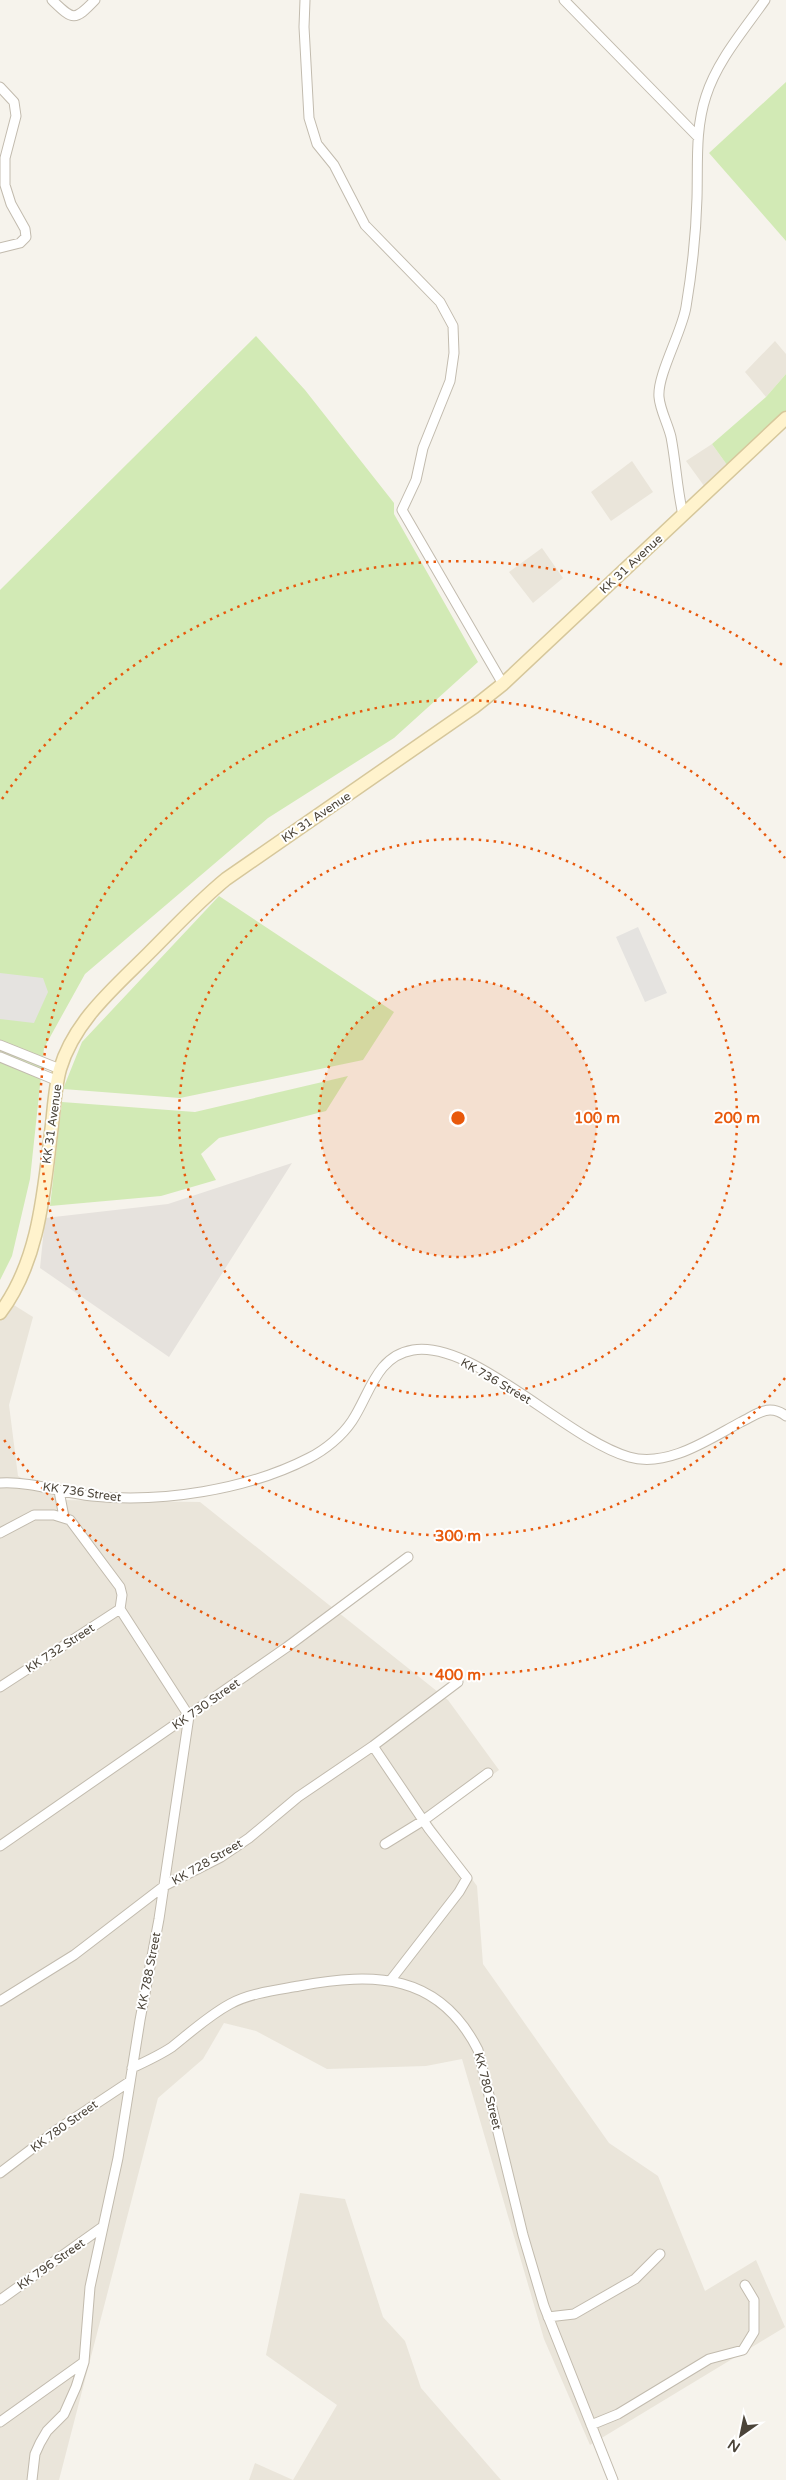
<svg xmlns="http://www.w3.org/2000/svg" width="786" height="2480" font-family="'Varela Round',sans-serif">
	<rect width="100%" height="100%" fill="#f6f3ec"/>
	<path fill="#eae5da" d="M775,341l11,13v20l-20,23 -21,-25z
		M712,444l18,25 -23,21 -21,-29z
		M632,461l21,31 -42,29 -20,-29z
		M542,548l21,30 -30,25 -24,-31z
		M9,1302l24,15 -24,88 9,71 44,24 138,2 248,198 51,70 -69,50 47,66 6,78 126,179 49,33 47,115 51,-31 29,67 -195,118 -46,-106 -82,-280 -36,7 -99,3 -71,-38 -32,-8 -21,36 -45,39 -99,382h-59v-1167z
		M300,2193l45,6 38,118 22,24 16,47 80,92h-208l44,-75 -71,-50z
		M255,2463l38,17h-44z"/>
	<path fill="#e6e2dd" d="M292,1163l-123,194 -129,-89 5,-50 123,-14z"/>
	<path fill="#d2eab5" d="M786,82v159l-77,-88z
		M256,336l49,54 89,113v11l84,148 -84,76 -126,80 -183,156 -41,74 -14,131 -18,77 -12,24v-690z
		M786,374v39l-56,56 -18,-25 54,-47z
		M219,896l175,116 -31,48 -183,38 -117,-9 19,-47z
		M348,1076l-22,35 -107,27 -18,16 15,26 -55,16 -111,10 12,-104 133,10z"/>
	<path fill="#e5e3e0" d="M638,927l29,66 -22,9 -29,-65z
		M0,973l43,5 5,14 -14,31 -34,-4z"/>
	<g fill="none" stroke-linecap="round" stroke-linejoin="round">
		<g stroke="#c2bbae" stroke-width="11">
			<path id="minor" d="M52,0c21,20 22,22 43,0
				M305,0l-1,27 5,91 8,26 17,21 31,60 75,77 13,24 1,27 -4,28 -27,67 -7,32 -14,30 101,174
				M564,0l134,137
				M0,87l14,15 2,14 -11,42v27l6,19 14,25 1,8 -6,6 -20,5
				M683,515c-6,-26 -7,-52 -12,-78 -3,-13 -11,-27 -12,-40 -2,-22 23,-65 27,-90 6,-36 10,-73 11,-109 1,-34 -2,-69 9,-102 11,-35 38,-66 59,-96
				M0,1045l60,24
				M0,1057l58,24
				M0,1483c31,-2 62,10 92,13 69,7 155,-6 217,-38 16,-8 33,-22 43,-37 18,-27 24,-65 61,-71 61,-10 153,89 216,107 39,11 80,-18 112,-35 9,-4 19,-12 29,-12 6,0 11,2 16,6
				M59,1491l5,26
				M0,1533l34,-18h20l16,5 50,67 2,8 -2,14 69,107 -30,203 -19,101 -22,138 -28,129 -6,75 -8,25 -12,27 -17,17 -7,12 -5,11 -3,26
				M0,1687l120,-78
				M373,1746l56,83 38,49 -8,14 -69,89
				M385,1844l39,-24 64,-47
				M0,1846l287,-199 121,-90
				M0,2001l74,-46 90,-69 57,-29 28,-19 49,-41 75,-51 85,-64
				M132,2068c13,-6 28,-13 40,-21 19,-15 36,-31 58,-43 20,-11 47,-14 69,-18 76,-14 140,-13 179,64l45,185 21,71 69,174
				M0,2173l58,-44 71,-47
				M0,2300l101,-72
				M548,2317l26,-3 61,-35 25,-25
				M0,2422l84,-60
				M591,2425l27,-11 91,-55 34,-9 11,-18v-32l-9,-15"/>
		</g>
		<g stroke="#d6c79b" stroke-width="15">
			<path id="secondary" d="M0,1313c40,-53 44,-124 52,-188 2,-18 3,-38 8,-56 14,-48 55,-82 89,-116 25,-25 49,-51 77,-74l248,-172 29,-23 283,-266"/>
		</g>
		<use href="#minor" stroke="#fff" stroke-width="9"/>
		<use href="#secondary" stroke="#fff3cd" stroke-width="12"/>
	</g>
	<circle cx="458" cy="1118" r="139" fill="#e8590c" fill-opacity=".12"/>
	<g fill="none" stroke="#e8590c" stroke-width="2.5" stroke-dasharray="2.5 5">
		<circle cx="458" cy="1118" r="139"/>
		<circle cx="458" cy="1118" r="279"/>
		<path d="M785 1378A418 418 0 1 1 785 858"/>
		<path d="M785 1569A557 557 0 0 1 2 1437M2 799A557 557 0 0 1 785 667"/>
	</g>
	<g text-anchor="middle" stroke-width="4" stroke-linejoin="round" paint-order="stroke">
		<g font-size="12" fill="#4b4439" stroke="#fff">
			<text transform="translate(631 564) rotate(-43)" y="4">KK 31 Avenue</text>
			<text transform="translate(316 817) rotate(-34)" y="4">KK 31 Avenue</text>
			<text transform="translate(52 1124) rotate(-82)" y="4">KK 31 Avenue</text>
			<text transform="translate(496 1381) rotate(30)" y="4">KK 736 Street</text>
			<text transform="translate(82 1492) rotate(8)" y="4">KK 736 Street</text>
			<text transform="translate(60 1648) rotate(-33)" y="4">KK 732 Street</text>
			<text transform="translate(206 1704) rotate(-35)" y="4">KK 730 Street</text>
			<text transform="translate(207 1862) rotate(-30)" y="4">KK 728 Street</text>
			<text transform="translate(149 1971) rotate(-79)" y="4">KK 788 Street</text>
			<text transform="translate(488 2091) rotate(76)" y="4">KK 780 Street</text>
			<text transform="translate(64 2126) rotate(-36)" y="4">KK 780 Street</text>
			<text transform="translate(51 2264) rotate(-35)" y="4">KK 796 Street</text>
		</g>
	</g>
	<circle cx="458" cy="1118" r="8" fill="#e8590c" stroke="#fff" stroke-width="2.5"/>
	<g font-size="15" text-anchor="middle" font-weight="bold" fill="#e8590c" stroke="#fff" stroke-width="4" stroke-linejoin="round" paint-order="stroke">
		<text x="597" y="1123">100 m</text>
		<text x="737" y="1123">200 m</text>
		<text x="458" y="1541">300 m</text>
		<text x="458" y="1680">400 m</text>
	</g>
	<g transform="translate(741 2435) rotate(213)" stroke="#ffffff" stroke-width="4" paint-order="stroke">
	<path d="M0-4L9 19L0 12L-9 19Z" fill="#4b4439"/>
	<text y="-8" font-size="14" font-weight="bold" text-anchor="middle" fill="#4b4439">N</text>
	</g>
</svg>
